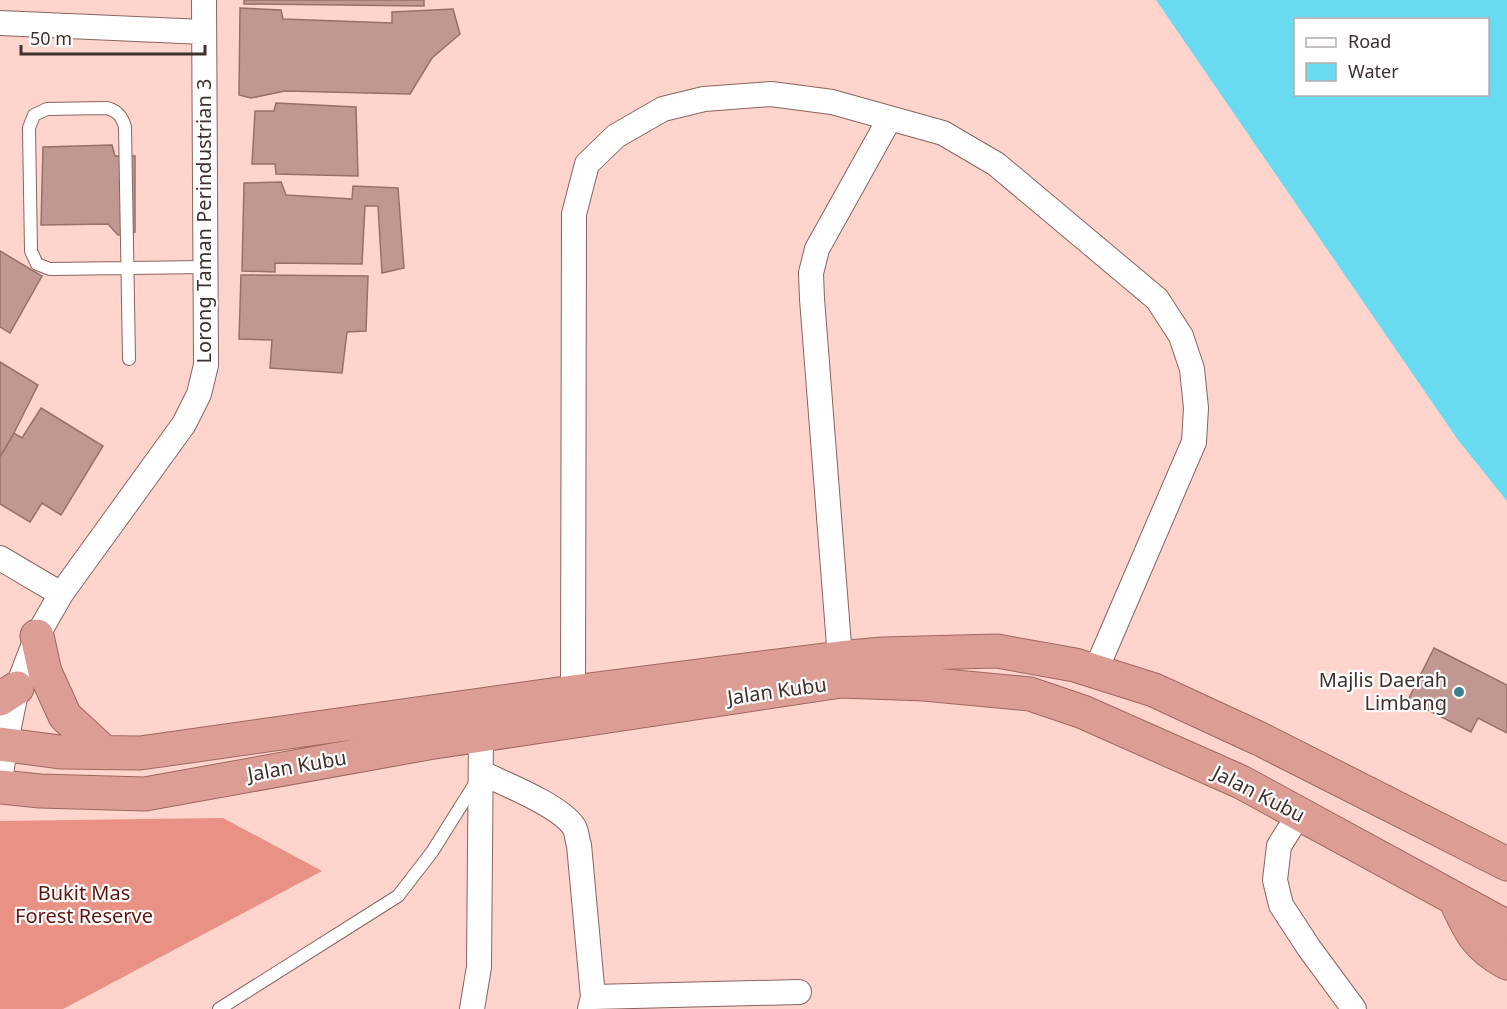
<svg xmlns="http://www.w3.org/2000/svg" width="1507" height="1009" font-family="'Noto Sans',sans-serif">
	<rect width="100%" height="100%" fill="#fed4cd"/>
	<path fill="#e89184" d="M223,818l99,53 -259,138h-63v-188z"/>
	<path fill="#68dbf1" fill-rule="evenodd" d="M1156,0h351v501l-49,-61zM1296,20h192v74h-192z"/>
	<path fill="#c09891" stroke="#96706a" stroke-width="1.5" d="M244,0h180v6l-180,-2z
		M240,8l41,2 2,9 109,4v-11l61,-3 7,25 -28,24 -22,36 -125,-3 -34,7 -12,-3z
		M276,103l80,4 2,69 -82,-2 -1,-10h-23l3,-53h19z
		M112,145l3,11h20v76l-17,3 -10,-11 -67,1 2,-78z
		M281,182l5,13 66,4 1,-13 45,2 6,80 -22,5 -4,-67h-13l-3,58 -87,-1v9l-33,-1 2,-88z
		M0,251l42,25 -32,57 -10,-6z
		M241,275l127,1 -2,55 -19,1 -5,41 -72,-5 2,-28 -33,-1z
		M0,362l38,23 -24,48 -14,24z
		M41,408l62,38 -42,69 -19,-12 -12,19 -30,-18v-47l14,-24 8,5z
		M1434,648l73,37v48l-29,-15 -7,14 -63,-32z"/>
	<g fill="none" stroke-linecap="round" stroke-linejoin="round">
		<g stroke="#89645e" stroke-width="14">
			<path id="service" d="M129,359l-4,-232c-3,-11 -8,-17 -19,-19l-59,1 -13,6 -5,13 2,123 6,13 13,5 156,-2
				M219,1009l179,-113 34,-44 44,-70"/>
		</g>
		<g stroke="#89645e" stroke-width="26">
			<path id="minor" d="M0,23l204,9
				M0,558l61,36
				M840,658l-28,-359 -1,-26 6,-24 73,-131
				M573,692l1,-478 13,-50 29,-28 47,-27 41,-10 67,-5 61,8 111,31 53,31 161,135 24,37 11,33 4,39 -2,34 -99,230
				M482,773c23,11 79,33 92,54 3,5 3,13 5,18l14,152 -3,12
				M0,782l5,-36 12,-58 20,-52 24,-42 123,-170 15,-30 7,-29 -2,-365
				M1299,814l-20,32 -4,34 6,25 28,43 45,61
				M593,997l206,-5
				M472,1009l7,-42 2,-231"/>
		</g>
		<g stroke="#a0675e" stroke-width="35">
			<path id="trunk" d="M37,636l8,36 20,44 40,37
				M0,699l17,-11
				M0,744l60,8 80,1 433,-61 267,-34 42,-4 115,-3 78,14 79,25 106,49 247,125
				M0,787l40,4 105,3 283,-51 413,-62 83,3 106,10 53,18 158,70 266,145
				M1455,899c14,31 21,47 52,64"/>
		</g>
		<use href="#service" stroke="#fff" stroke-width="12"/>
		<use href="#minor" stroke="#fff" stroke-width="24"/>
		<use href="#trunk" stroke="#dc9e94" stroke-width="33"/>
	</g>
	<circle fill="#3b808e" stroke="#fff" stroke-width="2" cx="1459" cy="692" r="6"/>
	<g text-anchor="middle" stroke-width="4.5" stroke-linejoin="round" paint-order="stroke">
		<g font-size="20" fill="#40302d" stroke="#fff">
			<text transform="translate(204 221) rotate(-90)" y="7">Lorong Taman Perindustrian 3</text>
			<text transform="translate(777 691) rotate(-8)" y="7">Jalan Kubu</text>
			<text transform="translate(297 766) rotate(-10)" y="7">Jalan Kubu</text>
			<text transform="translate(1259 794) rotate(27)" y="7">Jalan Kubu</text>
		</g>
		<g font-size="20" fill="#40302d" stroke="#fff" text-anchor="end">
			<text x="1447" y="687">Majlis Daerah<tspan x="1447" dy="23">Limbang</tspan></text>
		</g>
		<g font-size="20" fill="#60140e" stroke="#fff">
			<text x="84" y="900">Bukit Mas<tspan x="84" dy="23">Forest Reserve</tspan></text>
		</g>
	</g>
	<rect x="1294" y="18" width="195" height="78" fill="#ffffff" stroke="#b3acab" stroke-width="1.5"/>
	<rect x="1306" y="38" width="30" height="9" fill="#ffffff" stroke="#b3acab" stroke-width="1.5"/>
	<text x="1348" y="48" font-size="18" fill="#40302d">Road</text>
	<rect x="1306" y="63" width="30" height="18" fill="#68dbf1" stroke="#b3acab" stroke-width="1.5"/>
	<text x="1348" y="78" font-size="18" fill="#40302d">Water</text>
	<path d="M21 45v9h184v-9" fill="none" stroke="#40302d" stroke-width="3"/>
	<text x="30" y="45" font-size="18" fill="#40302d" stroke="#ffffff" stroke-width="4.5" paint-order="stroke">50 m</text>
</svg>
